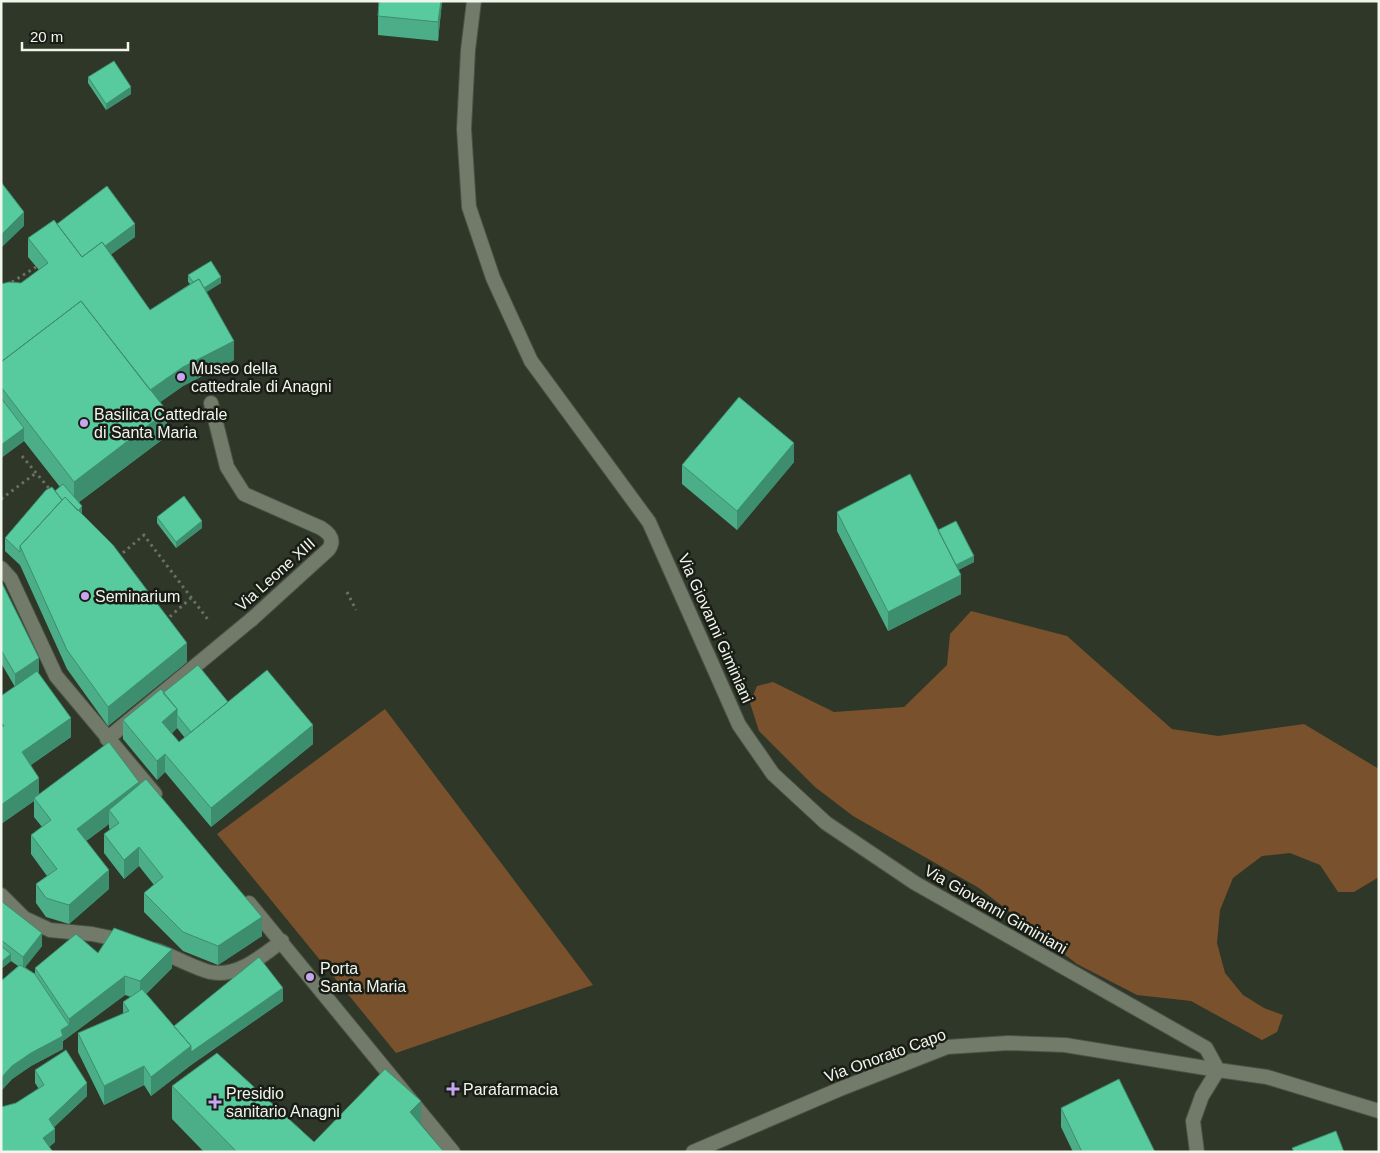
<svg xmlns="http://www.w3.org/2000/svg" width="1380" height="1153" font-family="Helvetica,sans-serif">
	<rect width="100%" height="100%" fill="#2f3728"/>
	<path fill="#79512c" d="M971,611l96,25 105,93 46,7 86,-12 75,45v108l-25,15h-16l-18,-27 -30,-12 -28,3 -29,22 -13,32 -3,33 8,30 18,22 21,13 19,7 -6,17 -15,8 -71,-39 -54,-6 -60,-31 -98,-76 -126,-72 -38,-29 -56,-56 -9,-28 7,-17 16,-4 61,30 70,-5 43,-42 3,-31z
		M385,709l208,276 -197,68 -179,-219z"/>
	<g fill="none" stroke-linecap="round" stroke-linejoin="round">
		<g stroke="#4b5246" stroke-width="16">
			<path id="service" d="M211,403l16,64 17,27 77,34c8,5 14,11 8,21l-77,70"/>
		</g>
		<g stroke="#4b5246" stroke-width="16">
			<path id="minor" d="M1,568l10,11 45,97 99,118
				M107,739l145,-120
				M1,895l23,23 26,12 42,4 34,7
				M249,903l204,249
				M156,950c17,6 38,18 54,22 27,6 52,-16 72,-31
				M693,1152l147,-63 107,-42 61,-4 57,2 153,25"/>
		</g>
		<g stroke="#4b5246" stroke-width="16">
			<path id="tertiary" d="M474,1l-6,49 -4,79 5,78 24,71 38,83 118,161 90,203 34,49 53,49 89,60 291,165 12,22
				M1218,1070l49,7 112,34
				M1197,1152l-4,-31 9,-25 16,-26"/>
		</g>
		<path stroke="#6a7163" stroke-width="3" stroke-dasharray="2.5 4" stroke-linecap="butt" d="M1,289l35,-22
			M22,456l30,36
			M1,499l35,-26
			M143,534l66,87
			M118,557l26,-22
			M347,592l9,18
			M165,621l26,-23"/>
		<use href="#service" stroke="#727b6a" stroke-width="14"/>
		<use href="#minor" stroke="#727b6a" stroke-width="14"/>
		<use href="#tertiary" stroke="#727b6a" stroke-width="14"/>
	</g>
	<path fill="#4bae88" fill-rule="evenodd" d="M379,1h63l-4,40 -60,-6v-19z
		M88,77l43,17 -25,16 -18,-27z
		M57,224l78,13 -24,17 39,56 40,-26 -2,-2v-7l33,8 -15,9 28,68 -51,26 -23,16 7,34 -88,66 3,11 -1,1 106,148 -79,64 -41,-57 -47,-104 -15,-14v-13l55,-51 -36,-46 -23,17v-174l20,-1 18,-13 -11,-13v-19z
		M794,462l-57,68 -55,-46v-19z
		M837,512l101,18 36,32 -16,8 3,24 -73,37 -51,-100z
		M157,517l45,11 -26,20 -19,-25z
		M1,581l38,91h-1l33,65 -40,28 8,29 100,-9 123,151 -44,29 -35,-14 -39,-39v-19l10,-8 -15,-19 -15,13 -20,-26v-19l6,-4 -1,-2v-4l-23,17 23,48 -40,35 -23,-7 -10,-14v-19l11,-8 -16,-22v-19l11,-8 -8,-10v-16l-33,23v-128l14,-9 -14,-24z
		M228,702l85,42 -102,83 -46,-55 -8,8 -34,-41v-19zM177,728l8,10 -6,4 -7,-9z
		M1,901l41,45 -17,21 10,7v-6l63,-15 74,15 -26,26 28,32 109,-25 -92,64 -40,31 -7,-11 -40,20 -26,-53v-19l45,-19v-12l8,-5 -6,-2 -62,46v8l-32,17 -19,13 -11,12v-110l17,-15 -7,-5 -10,8z
		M35,1070l52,26 -33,31 1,15 -6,5 -33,-44 23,-14 -4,-6z
		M172,1086l142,56 107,-17 23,27h-240l-32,-33z
		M1061,1108l94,44h-82l-12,-25z"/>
	<path fill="#3d8d6f" d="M441,1h1l-4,40v-19z
		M131,87v7l-25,16v-6z
		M24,212v14l-23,22v-13z
		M135,224v13l-53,39v-13z
		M221,277v6l-22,14v-6z
		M234,341v19l-51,26 -35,25v-19l35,-25z
		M167,411v25l-93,70v-24z
		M24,428v13l-23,17v-13z
		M794,443v19l-57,68v-19z
		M82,506v7l-9,11v-7z
		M202,521v7l-26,20v-6z
		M974,556v6l-23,12v-6z
		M961,575v19l-73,37v-19z
		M187,643v19l-79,64v-19z
		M39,658v14l-24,15v-13z
		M177,709v19l-15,13v-19z
		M71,718v19l-49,34v-19z
		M313,725v19l-102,83v-19z
		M165,754v18l-8,8v-19z
		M39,778v19l-5,1v3l-33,23v-19z
		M139,782v19l-30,9v14l-32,24v-19z
		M139,847v19l-15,13v-19z
		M109,870v19l-40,35v-19z
		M262,917v19l-44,29v-19z
		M42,933v13l-19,24v-13z
		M172,949v19l-32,32v-19z
		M11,954v7l-10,8v-7z
		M125,976v19l-62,46v8l-32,17 -19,13 -11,12v-13l11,-12 57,-41v-6z
		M283,988v13l-92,64 -40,31v-19l40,-31z
		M144,1066v19l-40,20v-19z
		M87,1083v13l-38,36v-13z
		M421,1101v33l-11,-22z
		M55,1129v13l-12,9v-13z"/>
	<path fill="#57ca9e" stroke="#3d8d6f" d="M379,1h62l-3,21 -60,-6z
		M114,61l17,26 -25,17 -18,-27z
		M1,182l23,30 -23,23z
		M107,186l28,38 -30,22 -3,-4 -20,15 -25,-33z
		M54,220l28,37 20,-15 48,68 49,-31 35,62 -51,26 -33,23 -69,-89 -80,61v-78l8,-2 12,1 27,-20 -20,-25z
		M211,261l10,16 -17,11 -5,-9 -6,3 -5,-7z
		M81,301l86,110 -93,71 -73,-95v-25z
		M739,397l55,46 -57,68 -55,-46z
		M1,398l23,30 -23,17z
		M910,474l51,101 -73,37 -51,-100z
		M63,484l19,22 -4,5 -13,-14 -3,3 -7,-9z
		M52,487l10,13 -42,46v6l-15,-14 41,-48z
		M184,496l18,25 -26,21 -19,-25z
		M65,497l48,48 74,98 -79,64 -41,-57 -47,-104z
		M956,521l18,35 -18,9 -18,-35z
		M1,581l38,77 -24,16 -14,-24z
		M198,665l30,37 -37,30 -14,-17v-6l-14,-16z
		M267,670l46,55 -102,83 -46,-54 -8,7 -34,-41 38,-31 16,20 -15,13 17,20z
		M37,671l34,47 -49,34 17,26 -38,27v-78l3,-1 -3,-4v-26z
		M109,742l30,40 -62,47 32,41 -40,35 -23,-7 -10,-14 21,-15 -26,-34 20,-15 -17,-22z
		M146,779l116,138 -44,29 -35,-14 -39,-39 19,-16 -24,-30 -15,13 -20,-26 15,-11 -10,-13z
		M1,901l41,32 -19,24 -22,-17z
		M114,928l58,21 -32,32 -15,-5 -56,43 -34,-51 41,-34 22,19z
		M1,946l10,8 -10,8z
		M259,957l24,31 -92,64v-6l-17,-20z
		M20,965l15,9 34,51 -8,5 2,6 -32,17 -19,13 -11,12v-97z
		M142,989l49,57 -40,31 -7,-11 -40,20 -26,-53 51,-22 -6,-9z
		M66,1050l21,33 -38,36 6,10 -12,9 10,14h-52v-45l15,-4 28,-18 -9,-15z
		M217,1053l97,89 71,-73 36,32 -11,11 34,40h-207l-65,-66z
		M1119,1079l36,73h-73l-21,-44z
		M1336,1131l8,21h-50l-2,-4z"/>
	<g fill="#c7a6ef" stroke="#191d16" stroke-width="2">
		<circle cx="181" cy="377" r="5"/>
		<circle cx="84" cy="423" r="5"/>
		<circle cx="85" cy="596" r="5"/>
		<circle cx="310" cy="977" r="5"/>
		<path d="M450.5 1081.5h5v5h5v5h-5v5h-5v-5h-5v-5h5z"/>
		<path d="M212.5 1094.5h5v5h5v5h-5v5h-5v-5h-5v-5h5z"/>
	</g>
	<g text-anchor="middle" stroke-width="5" stroke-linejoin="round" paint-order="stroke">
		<g font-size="16" fill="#f1f6ec" stroke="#191d16" text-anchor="start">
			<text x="191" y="374">Museo della<tspan x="191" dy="18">cattedrale di Anagni</tspan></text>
			<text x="94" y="420">Basilica Cattedrale<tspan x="94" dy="18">di Santa Maria</tspan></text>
			<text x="95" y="602">Seminarium</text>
			<text x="320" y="974">Porta<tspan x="320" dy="18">Santa Maria</tspan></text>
			<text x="463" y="1095">Parafarmacia</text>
			<text x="226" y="1099">Presidio<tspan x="226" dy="18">sanitario Anagni</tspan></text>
		</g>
		<g font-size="16" fill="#f1f6ec" stroke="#191d16">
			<text transform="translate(275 574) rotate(-42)" y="6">Via Leone XIII</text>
			<text transform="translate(716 628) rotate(66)" y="6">Via Giovanni Giminiani</text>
			<text transform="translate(996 909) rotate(30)" y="6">Via Giovanni Giminiani</text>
			<text transform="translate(885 1055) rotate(-20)" y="6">Via Onorato Capo</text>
		</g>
	</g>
	<rect width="1380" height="1153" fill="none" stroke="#f1f6ec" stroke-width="5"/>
	<path d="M22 42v8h106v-8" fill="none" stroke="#f1f6ec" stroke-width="2.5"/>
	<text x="30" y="42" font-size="15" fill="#f1f6ec" stroke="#191d16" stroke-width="4" paint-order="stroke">20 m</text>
</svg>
